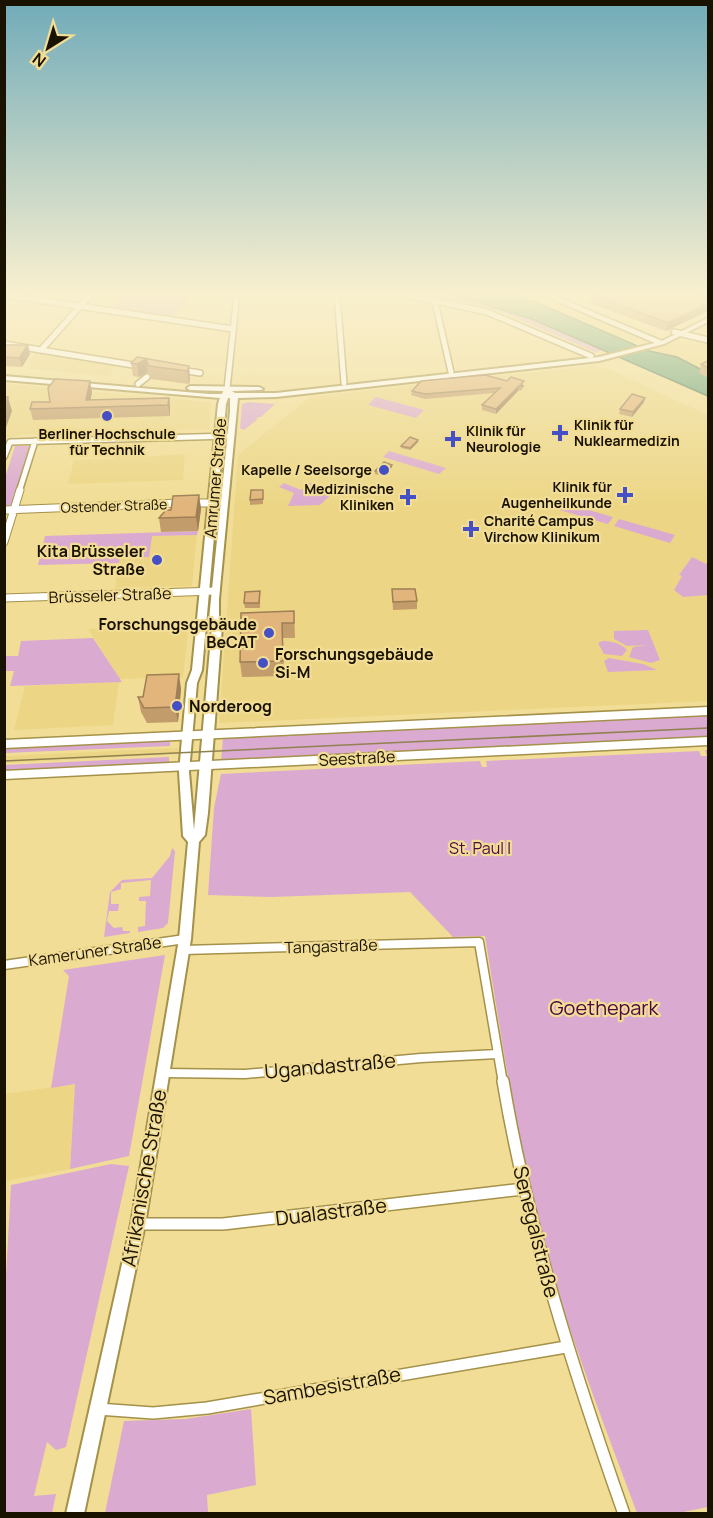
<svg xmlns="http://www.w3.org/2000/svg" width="713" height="1518" font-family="Manrope,sans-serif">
	<rect width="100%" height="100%" fill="#f1dd95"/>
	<path fill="#ecd685" d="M508,294h26l22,8 79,33 5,6 -10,3 -64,-30 -33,-13z
		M680,340l28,4v29l-20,-10 -39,-12z
		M36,354h12l68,11 -7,11 -80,-7 4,-13z
		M591,366l15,2 102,47v286l-489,22 19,-268 72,-58z
		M4,384l207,18 -2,27 -186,5 -18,5z
		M130,443l-2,15 57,-4 -2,26 -115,4 6,-24 40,-1 3,-15z
		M197,535l-5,51 -77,2 5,-30 32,-22z
		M189,625l-6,52 -63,2 -32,-50z
		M119,682l-6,43 -99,5 11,-44z
		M178,748v6l-173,9v-7z
		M75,1084l-5,85 -65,12 -1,-87z"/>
	<path fill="#dbaad0" d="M128,294h66l-22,22 -59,-9z
		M430,294c61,0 120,32 174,56l-9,2 -88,-38z
		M376,397l48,13 -8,8 -48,-13z
		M249,402l26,2 -14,13 -6,1 3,1 -14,11 -4,-2 2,-24z
		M15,446h15l-18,59h-7v-27z
		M389,451l57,17 -7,6 -56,-17z
		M284,483l17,7 9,-7 25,8 -15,14 -32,1 6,-13 -15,-6z
		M557,501l56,16 -5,7 -56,-16z
		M619,519l56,16 -5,8 -56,-17z
		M198,531l-1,4 -45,1 -3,21 -29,1 -1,5 -81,2 7,-29z
		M692,557l14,7 2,-2v33l-25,2 -9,-7 8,-14 -3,-1z
		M648,630l12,30 -9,3 -22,-6 4,-10 15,-2 -21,1 -13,-7v-8z
		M93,638l29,44 -112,4 4,-15h-9v-15h13l3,-15z
		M602,641c9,0 19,2 25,9l-5,6 -18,-2 -6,-11z
		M609,658l34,6 14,6 -49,2 -4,-11z
		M708,715v23l-487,23 2,-23z
		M170,740v6l-165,7v-5z
		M705,750h3v757l-30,6h-41c-30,-81 -62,-162 -86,-245 -32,-108 -48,-221 -66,-332l-32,1 -43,-45 -139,5 -63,-2 6,-87 7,-34 259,-13 2,6h5l-1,-6 213,-10 2,5h6z
		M169,757v6l-164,8 -1,-6z
		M172,848l3,3 -7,72 -5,5 -25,4v-5l7,-1 1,-25h-7v-4l11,-1 1,-16 -30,3v6l-10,3v12h8l-1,7h-9l-2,10 7,7 8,-1 1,4h7v2l-26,4 6,-45 12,-12 30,-2 18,-22z
		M165,955l-36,201 -59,13 5,-85 -24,4 18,-112 -6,-6z
		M111,1164l18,2 -63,281 -10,3 -9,-8 -13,54 22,-2 -4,19h-47l-1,-201 7,-127z
		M251,1409l5,76 -49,10 1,18h-103l19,-92 61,-2z"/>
	<path fill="#5e9d73" stroke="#4a7350" stroke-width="1.5" d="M450,294h58l25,7 116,50 28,6 31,16v23l-176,-77z"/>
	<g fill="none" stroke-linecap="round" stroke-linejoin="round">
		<g stroke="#a4914a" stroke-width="8">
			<path id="street-far3" d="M337,294l7,89
				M403,294l84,18 104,44
				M4,295l229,34
				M437,300l-2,2 16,70
				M674,332l34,8
				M4,344l135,22
				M41,350l50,-56
				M181,370l19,3
				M138,384l9,-7
				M227,389l10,-95
				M4,457l6,-15 220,-6
				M19,492l16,-51"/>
		</g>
		<g stroke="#a4914a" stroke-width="9">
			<path id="street-far2" d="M192,503h32
				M4,510l176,-7
				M4,542l16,-52
				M4,598l212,-7"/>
		</g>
		<g stroke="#a4914a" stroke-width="11">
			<path id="street-far1" d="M183,950l296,-8 24,141
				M4,965l181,-26
				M163,1073l82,1 176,-16 76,-4"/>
		</g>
		<g stroke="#a4914a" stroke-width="14">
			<path id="street" d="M503,1081c25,149 71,291 121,433
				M138,1224h85l300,-35
				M98,1409l55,4 54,-5 359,-61"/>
		</g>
		<g stroke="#a4914a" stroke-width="4">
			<path id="secondary" d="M540,294h10l112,47 46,-23v4l-44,22 -65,17 -323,36 -38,1 -19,201v20l3,7 -14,187 -3,22 -6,7 -8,97 -46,285 -61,290h-18l65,-290 48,-285 9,-97 -5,-6 -4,-64 8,-89 5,-13 26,-266 2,-6 -216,-18v-4l205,18h13l1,-3 -33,-1 -3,-2 3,-2 69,1 4,2 -2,1 -29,1 3,2h41l323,-36 56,-14zM228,398h2v13l-19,188 -2,20 3,7 -18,204 -5,-58 8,-89 5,-13 24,-266z"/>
		</g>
		<g stroke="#a4914a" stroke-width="3">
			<path id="primary" d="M708,707v8l-704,33v-8z
				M708,737v8l-704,34v-8z"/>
		</g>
		<use href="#street-far3" stroke="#fff" stroke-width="5"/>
		<use href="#street-far2" stroke="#fff" stroke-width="7"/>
		<use href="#street-far1" stroke="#fff" stroke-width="8"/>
		<use href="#street" stroke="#fff" stroke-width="11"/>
		<use href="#secondary" fill="#fff" fill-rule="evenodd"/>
		<use href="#primary" fill="#fff" fill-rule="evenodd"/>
		<path stroke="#908151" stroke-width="1.5" d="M4,761l704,-33"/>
	</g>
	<path fill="#c29c6a" d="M590,294h111l-35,37 -77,-28z
		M4,345h24l2,9 -8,13 -18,-1z
		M137,357l52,9 1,13 -1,5 -38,-5 -3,-7 -9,5 -6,-1 -2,-13z
		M708,360v18l-9,-5 2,-9z
		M524,385l-2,5 -4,1 -22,23 -14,-4v-5l13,-12 -70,6 -14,-4 1,-4z
		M92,392l-2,8 79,-2 1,10v8l-137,4 -3,-11 20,-7z
		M644,402l-12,15 -13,-3 1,-5z
		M418,440v2l-8,8 -9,-2v-2z
		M392,465v2l-9,9 -8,-2v-3z
		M263,490v14l-13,1v-5z
		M199,495l2,14 -3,22 -37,1 -2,-14z
		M392,589l25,12v8l-24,1z
		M260,591v17h-15l-1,-5z
		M294,611l1,27h-12l1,38 -42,1 -2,-15z
		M181,689l-3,33 -31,1 -6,-11 -3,-15h5z"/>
	<path fill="#9e7f56" d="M708,303v8l-42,20 2,-8z
		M28,345l2,9 -8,13 -3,-9z
		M146,359l2,13 -9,5 -2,-13z
		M189,366l1,13 -1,5 -2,-13z
		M90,381l2,11 -3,16 -3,-8z
		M519,386l-1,5 -22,23v-5z
		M8,397l4,14 -8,22v-24z
		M169,398l1,10v8l-2,-11z
		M645,398l-1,4 -12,15 1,-5z
		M418,440v2l-8,8v-2z
		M392,465v2l-9,9v-2z
		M199,495l2,14 -3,22 -2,-14z
		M179,674l2,15 -3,33 -3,-15z"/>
	<path fill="#e1b57b" stroke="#9e7f56" stroke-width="1.5" d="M591,294h110l7,4v5l-40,20z
		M4,345h24l-9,13 -15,-1z
		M137,357l52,9 -2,5 -38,-5 -3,-7 -9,5 -6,-1z
		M708,361v7l-7,-4z
		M485,375l22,6 4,-4 13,4 -3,3 2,2h-4l-23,23 -14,-4 18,-17 -75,6 -13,-3 9,-10z
		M55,379l35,2 -4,19 83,-2 -1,7 -138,4 2,-7h18l-2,-14z
		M632,394l13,4 -12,14 -13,-3z
		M4,397h4l-4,12z
		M410,437l8,3 -8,8 -9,-2z
		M384,462l8,3 -9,9 -8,-3z
		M251,490h12v9l-13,1z
		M199,495l-3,22 -37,1 7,-8h5l2,-14z
		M392,589h23l2,12 -24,1z
		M260,591l-1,12h-15l1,-11z
		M294,611v12h-12l1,38 -43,1 1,-49z
		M179,674l-4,33 -31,1 -6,-11h5l4,-22z"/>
	<linearGradient id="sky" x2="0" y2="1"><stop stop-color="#71abb9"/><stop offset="0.58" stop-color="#f9f0cf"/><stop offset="1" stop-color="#f9f0cf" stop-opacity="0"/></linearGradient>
	<rect width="713" height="507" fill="url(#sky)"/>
	<g fill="#4650c5" stroke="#f1dd95" stroke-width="2">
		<circle cx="107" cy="416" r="6"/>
		<path d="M557 424h6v6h6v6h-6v6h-6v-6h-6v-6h6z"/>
		<path d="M450 430h6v6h6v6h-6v6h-6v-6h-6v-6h6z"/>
		<circle cx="384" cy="470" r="6"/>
		<path d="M622 486h6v6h6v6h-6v6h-6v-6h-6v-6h6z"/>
		<path d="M405 488h6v6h6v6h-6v6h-6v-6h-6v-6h6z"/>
		<path d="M468 520h6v6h6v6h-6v6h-6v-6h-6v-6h6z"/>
		<circle cx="157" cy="560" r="6"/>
		<circle cx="269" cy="633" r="6"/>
		<circle cx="263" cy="663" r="6"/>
		<circle cx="177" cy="706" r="6"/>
	</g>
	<g text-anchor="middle" stroke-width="4.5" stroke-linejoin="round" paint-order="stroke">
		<g font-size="14" font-weight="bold" fill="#1a1200" stroke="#f1dd95" text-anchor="start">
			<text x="574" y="430">Klinik für<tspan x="574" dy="16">Nuklearmedizin</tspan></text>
			<text x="466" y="436">Klinik für<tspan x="466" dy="16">Neurologie</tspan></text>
			<text x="107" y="439" text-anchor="middle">Berliner Hochschule<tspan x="107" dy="16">für Technik</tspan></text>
			<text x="372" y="475" text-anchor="end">Kapelle / Seelsorge</text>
			<text x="612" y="492" text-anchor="end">Klinik für<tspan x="612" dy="16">Augenheilkunde</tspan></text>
			<text x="394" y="494" text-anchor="end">Medizinische<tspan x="394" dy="16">Kliniken</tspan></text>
			<text x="484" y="526">Charité Campus<tspan x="484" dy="16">Virchow Klinikum</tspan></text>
		</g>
		<g font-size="14" fill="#1a1200" stroke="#f1dd95">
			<text transform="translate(114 506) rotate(-2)" y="5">Ostender Straße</text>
		</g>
		<g font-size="16" fill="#1a1200" stroke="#f1dd95">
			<text transform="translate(215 478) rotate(-85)" y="6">Amrumer Straße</text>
			<text transform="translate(110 595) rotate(-2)" y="6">Brüsseler Straße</text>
			<text transform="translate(357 758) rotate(-3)" y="6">Seestraße</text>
			<text transform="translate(331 946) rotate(-2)" y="6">Tangastraße</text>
			<text transform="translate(95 951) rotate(-8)" y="6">Kameruner Straße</text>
		</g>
		<g font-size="16" font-weight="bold" fill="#1a1200" stroke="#f1dd95" text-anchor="end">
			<text x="145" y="557">Kita Brüsseler<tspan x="145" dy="18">Straße</tspan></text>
			<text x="257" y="630">Forschungsgebäude<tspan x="257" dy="18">BeCAT</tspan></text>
			<text x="275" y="660" text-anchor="start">Forschungsgebäude<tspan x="275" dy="18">Si-M</tspan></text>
			<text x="189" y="712" text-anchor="start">Norderoog</text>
		</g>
		<g font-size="16" fill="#4c0744" stroke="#f1dd95">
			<text x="480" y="854">St. Paul I</text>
		</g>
		<g font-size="20" fill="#4c0744" stroke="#f1dd95">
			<text x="604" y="1015">Goethepark</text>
		</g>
		<g font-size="20" fill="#1a1200" stroke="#f1dd95">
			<text transform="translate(330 1066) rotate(-5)" y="7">Ugandastraße</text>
			<text transform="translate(144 1178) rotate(-80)" y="7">Afrikanische Straße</text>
			<text transform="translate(331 1212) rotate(-7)" y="7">Dualastraße</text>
			<text transform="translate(536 1232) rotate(76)" y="7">Senegalstraße</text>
			<text transform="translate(332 1386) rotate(-10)" y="7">Sambesistraße</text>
		</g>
	</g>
	<rect width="713" height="1518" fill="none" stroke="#1a1200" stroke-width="12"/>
	<g transform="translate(48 48) rotate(217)" stroke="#f1dd95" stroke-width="4.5" paint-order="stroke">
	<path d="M0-4.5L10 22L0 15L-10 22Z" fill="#1a1200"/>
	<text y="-9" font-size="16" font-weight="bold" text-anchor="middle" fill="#1a1200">N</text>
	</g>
</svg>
